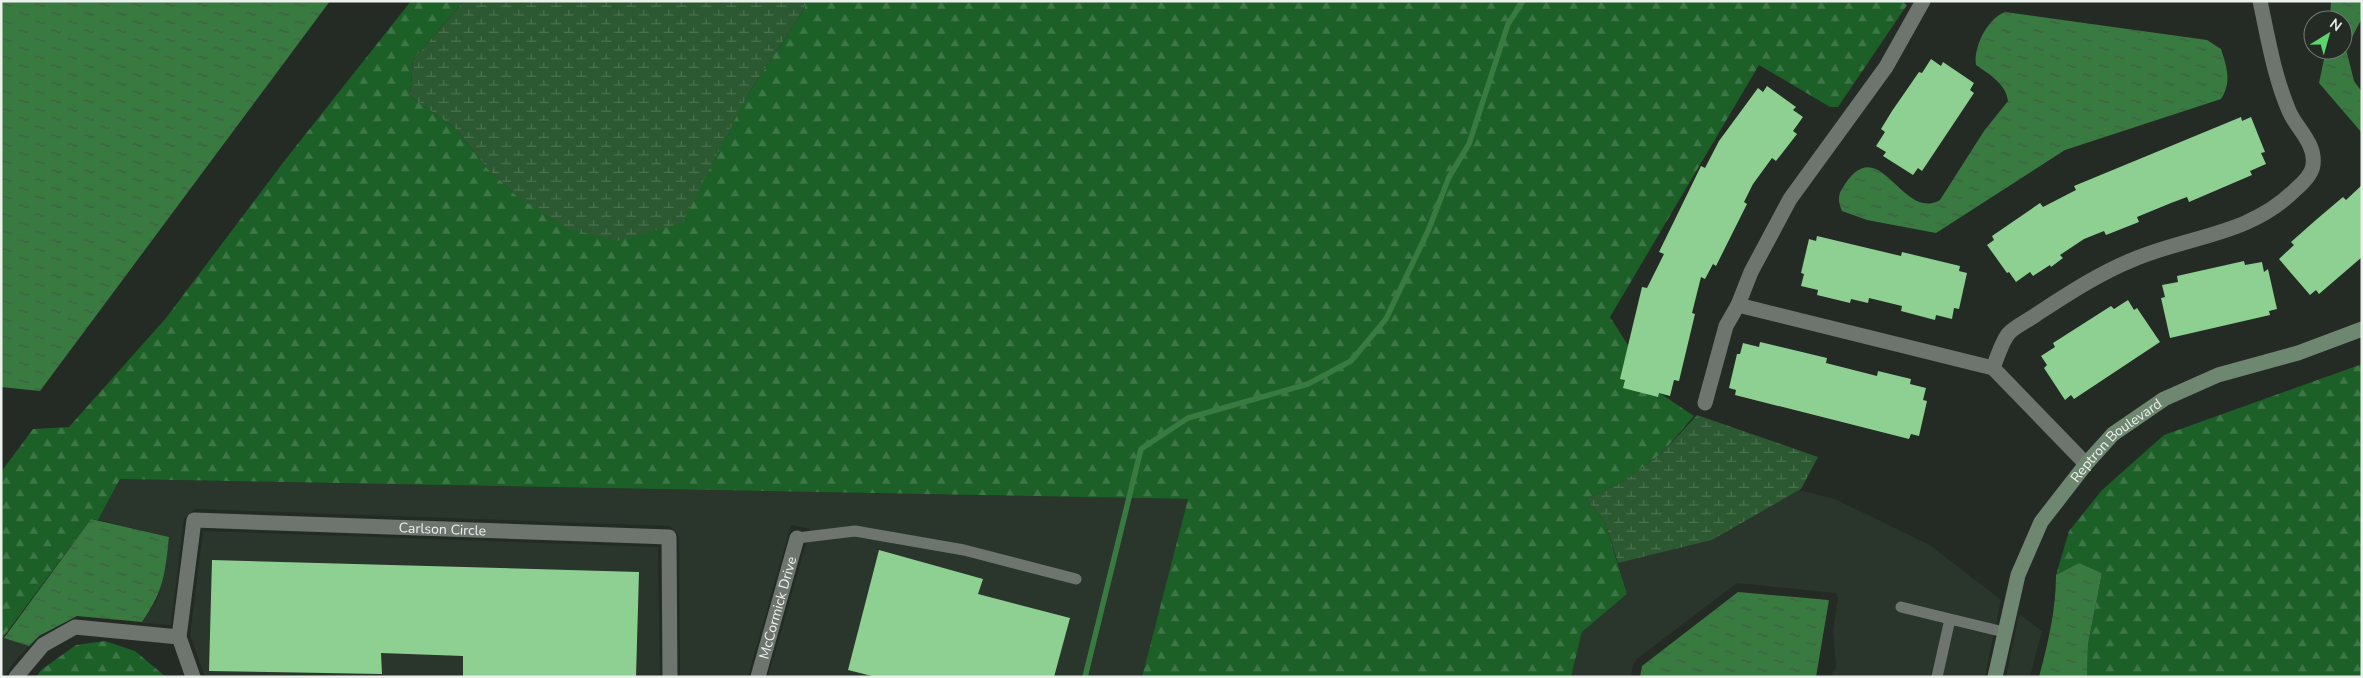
<svg xmlns="http://www.w3.org/2000/svg" width="2363" height="678" viewBox="0 0 2363 678" font-family="'Nunito Sans',sans-serif">
	<defs>
		<pattern id="forest-firs" width="22" height="20" patternUnits="userSpaceOnUse" patternTransform="scale(1.25)"><rect width="22" height="20" fill="#1c5f27"/><path d="M5 1l3.5 6h-7zM16 11l3.5 6h-7z" fill="#3d7647"/></pattern>
		<pattern id="wetland-marsh" width="20" height="14" patternUnits="userSpaceOnUse" patternTransform="scale(1.25)"><rect width="20" height="14" fill="#2c5931"/><path d="M1 5h8M5 5V1M11 12h8M15 12V8" fill="none" stroke="#4b714f"/></pattern>
		<pattern id="water-ripples" width="26" height="14" patternUnits="userSpaceOnUse" patternTransform="scale(1.25)"><rect width="26" height="14" fill="#397a41"/><path d="M2 4q2-2 4 0t4 0M15 11q2-2 4 0t4 0" fill="none" stroke="#415e44"/></pattern>
	</defs>
	<rect width="100%" height="100%" fill="#242a24"/>
	<path fill="#2a352b" d="M120 479 1189 499 1142 677H768L810 529 791 525 748 677H680L679 536 670 526 195 509 184 519 171 625 142 623 157 600 165 573 169 537 98 520Z
		M1799 490 1835 499 1930 545 2001 600 1985 677H1830L1836 667 1833 631 1838 598 1835 593 1737 583 1637 659 1633 665 1631 677H1571L1582 632 1627 594 1618 563 1712 540Z
		M203 531 658 547 660 677H205L190 635Z
		M2019 614 2042 631 2030 677H2006Z
		M7 634 5 638 29 646 14 662 4 677H1V640Z"/>
	<path fill="url(#forest-firs)" d="M411 1H464L413 60 410 96 455 128 488 169 518 197 748 94 805 8 803 1H1902L1907 5 1838 107H1830L1759 65 1610 317 1658 392 1694 416 1662 453 1624 481 1586 499 1605 522 1627 594 1582 632 1571 677H1142L1188 499 120 479 98 520 91 519 1 640V472L33 429 69 427 166 318 285 160Z
		M2362 364V677H2087L2088 644 2102 573 2079 563 2056 575 2069 531 2102 490 2164 435Z
		M105 641 135 651 166 677H36L41 670 76 645Z"/>
	<path fill="url(#wetland-marsh)" d="M464 1H803L805 8 748 94 682 223 617 241 569 229 518 197 488 169 455 128 410 96 413 60Z
		M1697 415 1818 457 1801 489 1712 540 1618 563 1605 522 1586 499 1624 481 1662 453Z"/>
	<path fill="url(#water-ripples)" d="M1 1H330L40 391 1 387Z
		M2331 1H2362V18L2346 49 2354 81 2362 92V133L2319 83 2326 50H2343V20H2330Z
		M2005 12 2207 40 2221 49C2227 68 2232 81 2221 99L2065 150 1936 233 1867 220 1842 211C1839 204 1837 196 1842 189 1879 126 1901 223 1940 200L1984 131 2008 101C2006 84 1990 75 1976 65 1973 47 1988 18 2005 12Z
		M91 519 169 537C165 575 164 590 142 622L77 616 39 636 29 646 4 638Z
		M2079 563 2102 573 2088 644 2087 677H2039C2048 643 2056 610 2056 575Z
		M1738 592 1829 600 1816 677H1640L1642 666Z"/>
	<g fill="none" stroke-linecap="round" stroke-linejoin="round">
		<path stroke="#397a41" stroke-width="5.5" d="M1085 677 1141 449 1188 418 1308 384 1351 361 1386 319 1428 231 1449 177 1469 144 1508 24 1523 1"/>
	</g>
	<path fill="#8dd092" d="M1931 59 1941 66 1943 62 1974 83 1970 90 1974 93 1922 171 1918 168 1913 175 1883 156 1886 152 1876 146 1885 132 1881 129 1892 111 1919 72 1922 73Z
		M1767 86 1796 107 1793 110 1803 117 1793 131 1797 134 1776 161 1772 158 1753 184 1744 202 1747 204 1716 266 1713 264 1705 279 1701 277 1692 313 1695 314 1679 381 1674 380 1670 396 1659 393 1658 397 1623 388 1625 380 1620 379 1642 287 1647 288 1664 254 1659 252 1701 166 1705 168 1719 141 1758 88 1763 92Z
		M2241 117 2242 121 2251 117 2265 152 2261 153 2266 164 2250 171 2252 175 2189 202 2187 197 2171 203 2137 217 2139 222 2106 235 2104 231 2084 239 2060 255 2063 258 2051 267 2050 265 2033 276 2030 272 2016 282 2009 272 2007 273 1987 245 1994 240 1992 236 2040 203 2043 207 2076 190 2074 186Z
		M2362 185V257L2319 294 2316 290 2310 295 2279 259 2294 245 2291 242 2317 219 2343 197 2346 200Z
		M1817 236 1901 256 1902 252 1960 266 1959 271 1967 273 1959 309 1954 308 1952 319 1936 315 1935 320 1901 311 1902 306 1869 298 1868 303 1851 299 1850 303 1817 295 1818 290 1801 286 1804 274 1801 273 1809 239 1816 241Z
		M2244 261 2245 265 2262 262 2264 272 2268 269 2277 309 2269 311 2270 315 2170 338 2161 298 2165 297 2162 285 2178 282 2177 276Z
		M2128 300 2134 310 2137 308 2160 342 2074 399 2071 395 2065 400 2044 368 2047 365 2041 356 2055 347 2053 343 2064 336 2111 306 2114 309Z
		M1760 342 1827 358 1826 363 1877 376 1878 371 1911 379 1910 384 1926 388 1923 400 1927 401 1919 436 1911 434 1909 439 1735 395 1736 390 1729 388 1737 354H1740L1743 343 1759 347Z
		M879 550 983 579 978 594 1070 618 1054 677H876L848 670Z
		M212 560 639 572 636 677H463V656L381 653 382 674 209 671Z"/>
	<g fill="none" stroke-linecap="round" stroke-linejoin="round">
		<path stroke="#6d756e" stroke-width="11" d="M797 538 855 531 964 550 1076 579
			M1901 607 1950 619
			M1937 677 1950 619 2004 632"/>
		<g stroke="#6d756e" stroke-width="15">
			<path d="M1738 305 1993 368"/>
			<path d="M1705 403 1726 326 1738 305 1751 272 1790 199 1886 67 1923 1"/>
			<path d="M2086 464 1993 368C1997 358 2002 341 2009 333 2016 326 2029 320 2037 314 2068 294 2098 274 2132 260 2190 235 2249 236 2296 189 2303 183 2312 174 2313 165 2316 143 2296 128 2289 111 2274 76 2268 38 2260 1"/>
			<path d="M16 677 43 645 75 627 179 637"/>
			<path id="s1" d="M193 677 179 637 194 520 669 537 670 677"/>
			<path id="s2" d="M758 677 797 538"/>
		</g>
		<path stroke="#6e8770" stroke-width="15" id="s3" d="M1995 677 2018 575 2041 522 2086 464 2113 434 2164 399 2218 375 2298 353 2362 329"/>
	</g>
	<g text-anchor="middle" dominant-baseline="central" stroke-width="5" stroke-linejoin="round" paint-order="stroke">
		<g font-size="14" fill="#edf1ed" stroke="#242a24">
			<text stroke="none"><textPath href="#s3" startOffset="274">Reptron Boulevard</textPath></text>
			<text stroke="none"><textPath href="#s1" startOffset="409">Carlson Circle</textPath></text>
			<text stroke="none"><textPath href="#s2" startOffset="72">McCormick Drive</textPath></text>
		</g>
	</g>
	<rect width="2363" height="678" fill="none" stroke="#edf1ed" stroke-width="5"/>
	<g transform="translate(2328 35) rotate(37)"><circle r="24" fill="#242a24" stroke="#747a74"/>
	<path d="M0-4L9 19L0 12L-9 19Z" fill="#5dd56d"/>
	<text y="-8" font-size="14" font-weight="bold" text-anchor="middle" fill="#edf1ed">N</text>
	</g>
</svg>
